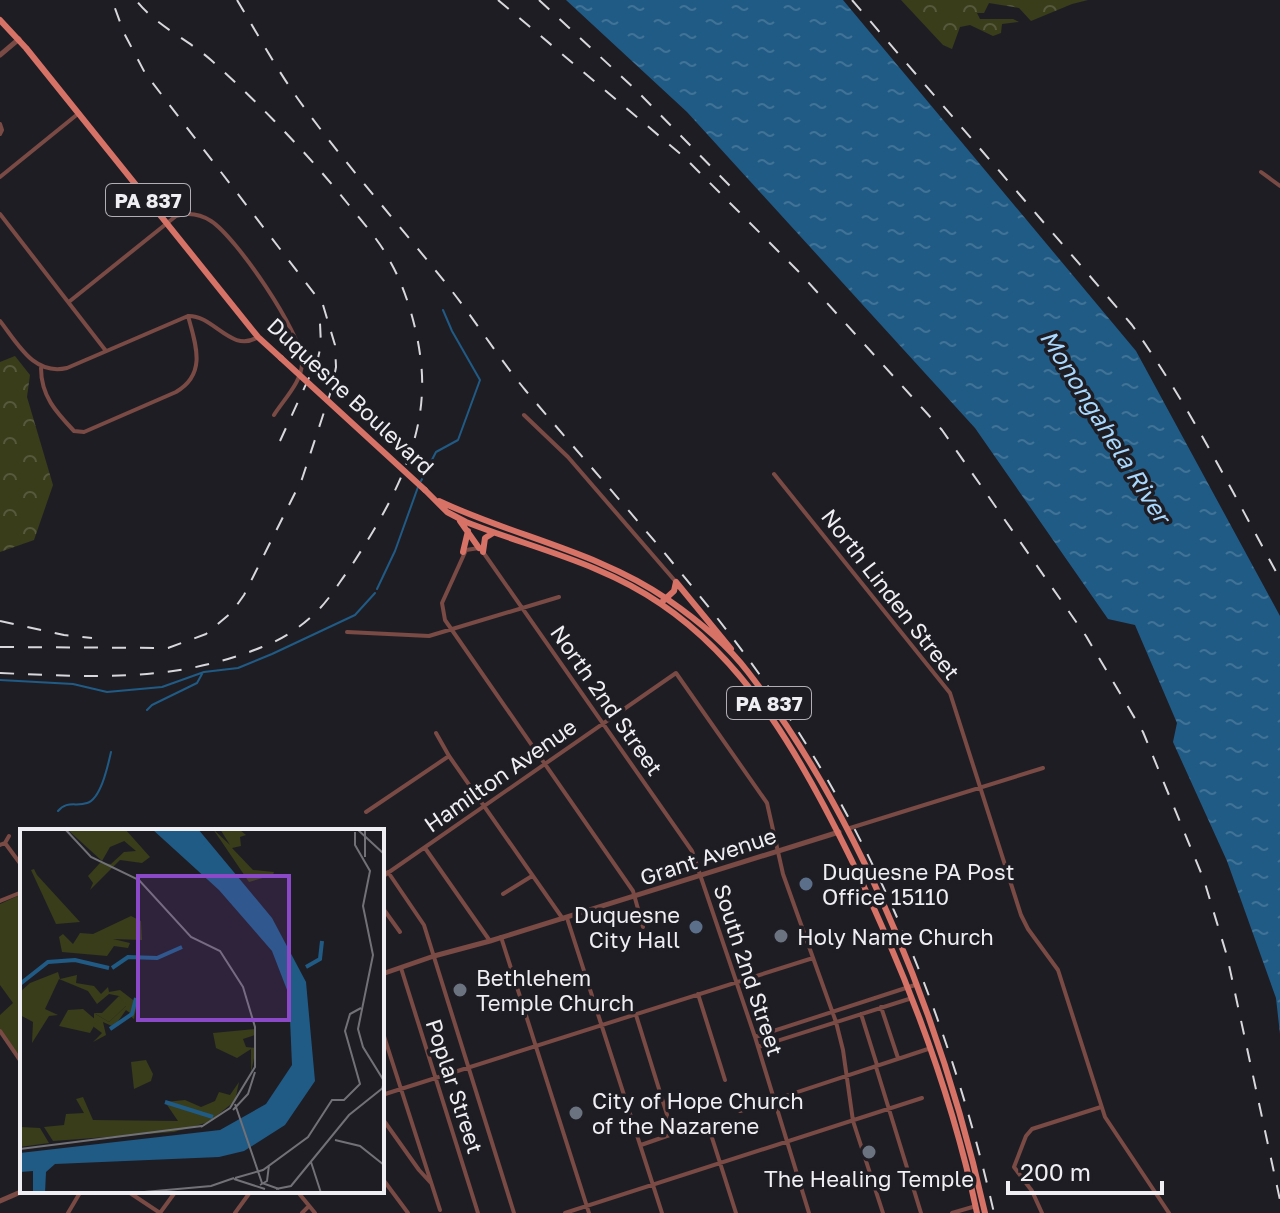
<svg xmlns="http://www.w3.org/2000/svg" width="1280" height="1213" viewBox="0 0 1280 1213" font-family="'Golos Text',sans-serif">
	<defs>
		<pattern id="forest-crowns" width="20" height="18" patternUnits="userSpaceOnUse" patternTransform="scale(2)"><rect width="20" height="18" fill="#393d1a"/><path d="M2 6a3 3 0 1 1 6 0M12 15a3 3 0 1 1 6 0" fill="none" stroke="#56593c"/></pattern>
		<pattern id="water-ripples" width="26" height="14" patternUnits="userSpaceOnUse" patternTransform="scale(2)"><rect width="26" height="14" fill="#205b85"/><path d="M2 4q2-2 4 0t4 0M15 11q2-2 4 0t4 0" fill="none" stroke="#417397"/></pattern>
	</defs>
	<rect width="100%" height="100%" fill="#1f1d24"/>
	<path fill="url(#forest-crowns)" d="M901 0H1088L1072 4 1031 21 1019 8 989 3 984 13H977L980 19H1013L1019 22 1002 24 1001 33 993 36 970 25 960 27 952 49 943 45Z
		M15 356 30 375 27 397 53 485 34 540 0 552V362Z"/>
	<path fill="#393d1a" d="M560 729 568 740 544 756 537 745Z
		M22 894V1059L0 1030V1015L13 1003 0 985V904Z"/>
	<path fill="url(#water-ripples)" d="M566 0H843L1136 351 1280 616V1034L1276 998 1227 861 1173 742 1177 723 1135 625 1108 619 975 428 687 112Z"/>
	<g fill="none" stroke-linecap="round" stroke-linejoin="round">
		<path stroke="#205b85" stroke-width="2" d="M421 481 436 452 458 440 480 380 452 331 443 310
			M377 589 395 551 418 487
			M0 680 73 684 107 692 162 687 204 672 238 668 272 654 355 615 375 593
			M147 710 152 705 197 683 202 674
			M58 811C67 800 76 807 87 803 101 799 108 765 111 752"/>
		<path stroke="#7a4a44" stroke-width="4" d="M0 124 2 130 0 134
			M1261 172 1280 186
			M0 177 79 113
			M0 214 106 351
			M70 301 176 216C189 212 200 214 211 221 236 237 301 332 302 361 303 381 284 399 274 415
			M0 321C18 344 34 376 67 368L188 316C214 315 231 354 258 337
			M41 368C41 396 56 412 74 431L84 432 176 392C207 374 196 345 188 316
			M524 415 568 457 676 582
			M774 474 950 693 1021 915 1028 929 1058 970 1105 1117 1169 1213
			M347 632 429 636 559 597
			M436 733 449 756 563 919
			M366 812 449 756
			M847 829 1043 768
			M5 843 22 866
			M0 845 5 843 9 836
			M425 848 490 941
			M388 872 424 925 514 1213
			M382 877 676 673 767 803 783 874 836 1022 843 1050 853 1121 883 1213
			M503 894 532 876
			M0 901 22 892
			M382 907 400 932
			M567 918 662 1213
			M643 927 633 891 445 620 442 603 466 550 479 548 483 552 692 851 755 1037 809 1213
			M501 937 589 1213
			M401 968 478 1213
			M698 994 725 1080
			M881 1007 898 1058
			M861 1014 877 1065
			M636 1015 673 1134
			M382 1030 440 1210
			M0 1031 22 1063
			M755 1037 915 985
			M758 1047 912 998
			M876 1067 921 1213
			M382 1095 813 958
			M740 1111 931 1048
			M382 1118 419 1170 431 1183
			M641 1145 707 1122 736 1213
			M382 1178 408 1213
			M127 1191 160 1213
			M297 1191 315 1213
			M68 1213 81 1191
			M160 1213 176 1191
			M235 1213 251 1191
			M302 1213 309 1206
			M565 1213 922 1098
			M952 1213 976 1206
			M1042 1213 1032 1191 1014 1167 1026 1136 1032 1129 1101 1107"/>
		<path stroke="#7a4a44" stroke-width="5" d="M0 55 19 39
			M382 974 434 956 490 941 839 832
			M0 1201 23 1191"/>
		<path stroke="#d77267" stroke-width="6" d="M0 20 26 48 258 337 281 358
			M425 490 447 512 466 522C532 548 602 563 661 604 750 664 805 765 851 859 906 973 951 1089 977 1213
			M439 501C513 536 599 552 667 599 696 619 726 643 748 672 864 822 944 1029 985 1213
			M460 521 479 548
			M463 552 468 531
			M483 552 485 538 493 533
			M676 582 731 649
			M663 601 674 591 676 582"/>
		<path stroke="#d8d7dc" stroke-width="2" stroke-dasharray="14 14" stroke-linecap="butt" d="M237 0C257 33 276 68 298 99 345 164 398 223 448 286 475 320 498 357 526 391 617 499 717 606 794 725 889 872 955 1042 994 1213
			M498 0 683 156 799 272 942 430 1086 636 1143 732 1204 880 1227 956 1280 1200
			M539 0 635 89 730 186
			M852 0 1132 325C1189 405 1233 493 1280 579
			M280 441 318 358 321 345 320 323
			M0 621 64 635 92 638
			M0 647 168 648 206 634 232 612 244 595 302 479 332 388 336 367 335 345 323 305 145 73 124 33 112 0
			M0 673C92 677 174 683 262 647 281 640 298 629 313 615 328 602 338 584 350 568 384 516 420 455 422 391 424 352 410 297 391 263 380 241 363 223 348 204 307 153 260 104 211 60 186 38 156 26 136 0"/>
		<path stroke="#d77267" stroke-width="6" d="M281 358 425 490"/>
	</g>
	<g fill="#5c6f8a" stroke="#1f1d24" stroke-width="3">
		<circle cx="806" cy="884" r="8"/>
		<circle cx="696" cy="927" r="8"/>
	</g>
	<g fill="#6b7280" stroke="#1f1d24" stroke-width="3">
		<circle cx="781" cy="936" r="8"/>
		<circle cx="460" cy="990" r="8"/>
		<circle cx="576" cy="1113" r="8"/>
		<circle cx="869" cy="1152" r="8"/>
	</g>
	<g text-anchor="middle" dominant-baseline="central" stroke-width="7" stroke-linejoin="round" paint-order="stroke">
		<g fill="#1f1d24" stroke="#b1afb5" stroke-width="2">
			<rect x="106" y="184" width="84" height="32" rx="6"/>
			<rect x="727" y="687" width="84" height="32" rx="6"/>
		</g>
		<g font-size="20" font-weight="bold" fill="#efeef3">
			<text x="148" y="200">PA 837</text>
			<text x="769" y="703">PA 837</text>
		</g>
		<g font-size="22" fill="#efeef3" stroke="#1f1d24">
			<text transform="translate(351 396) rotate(43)">Duquesne Boulevard</text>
			<text transform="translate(891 594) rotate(52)">North Linden Street</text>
			<text transform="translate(607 700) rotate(55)">North 2nd Street</text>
			<text transform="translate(500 775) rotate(-35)">Hamilton Avenue</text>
			<text transform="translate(708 856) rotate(-18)">Grant Avenue</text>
			<text transform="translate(749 970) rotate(72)">South 2nd Street</text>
			<text transform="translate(455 1086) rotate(72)">Poplar Street</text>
		</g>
		<g font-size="22" fill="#efeef3" stroke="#1f1d24" text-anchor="start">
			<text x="822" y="871">Duquesne PA Post<tspan x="822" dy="25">Office 15110</tspan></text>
			<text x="680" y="914" text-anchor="end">Duquesne<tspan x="680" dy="25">City Hall</tspan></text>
			<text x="797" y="936">Holy Name Church</text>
			<text x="476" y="977">Bethlehem<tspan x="476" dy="25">Temple Church</tspan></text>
			<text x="592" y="1100">City of Hope Church<tspan x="592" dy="25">of the Nazarene</tspan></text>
			<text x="869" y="1178" text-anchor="middle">The Healing Temple</text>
		</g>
		<g font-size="24" font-style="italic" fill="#a9d8fe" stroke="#1f1d24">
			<text transform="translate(1106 426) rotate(58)">Monongahela River</text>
		</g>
	</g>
	<g transform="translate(20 829)">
		<rect width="364" height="364" fill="#1f1d24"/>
		<path d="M90 0H105L130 28 122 34 100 31 70 61 73 54 68 47 80 34 91 35 104 23 116 22ZM193 0 210 16 200 0H225L220 1 226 6 220 8 221 17 212 19 233 41 254 43 253 46 229 53ZM14 40 17 46 60 93 36 95 11 41ZM111 87 121 92 122 111 93 110 110 114 108 119 94 117 87 127 42 123 39 108 43 105 53 115 60 104 73 105ZM38 143 40 150 57 146 56 154 74 157 81 165 88 158 89 163 100 161 117 174 114 190 110 187 101 194 110 184 106 181 94 198 83 193 86 206 73 213 82 204 74 198V184L89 193 106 177 99 167 89 165 77 175 68 162 39 150 25 180 38 186 29 187 12 214 13 193 0 186V163L10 154ZM235 200V206L223 210 226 218 236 219 231 244V220L217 229 196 219 193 204ZM219 253 215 272 189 293 154 303 33 312 24 298 44 296 46 285 64 284 56 270 63 268 73 291 158 292 145 273 165 271 181 278 195 272 199 263 210 266ZM1 298 20 299 29 314 0 318Z" fill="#393d1a"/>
		<path d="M99 167 107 176 89 193 74 184H82ZM63 180 77 192 70 204 39 197 48 181ZM126 231 133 245 131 252 114 260 111 233Z" fill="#393d1a"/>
		<path d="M47 0H98L109 10 90 18 82 32Z" fill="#393d1a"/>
		<path d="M132 0H178L252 89 286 153 295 252 265 296 224 322 199 328 35 335 26 343 25 364H13V342L0 343V324L200 301 246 275 272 236 269 166 252 122 199 61Z" fill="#205b85"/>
		<path fill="none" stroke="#205b85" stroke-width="4" d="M286 138 300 130 302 112M92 139 108 128 137 129 162 118M0 155 28 133 55 131 89 139M90 200 112 185 116 169M145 273 193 288"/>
		<path fill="none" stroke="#727177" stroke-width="2" d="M45 0 71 28 119 51 171 108 200 122 223 158 235 198V238L210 279 181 298M337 0 364 25M345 0V28M335 3V16L350 42 343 77 353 126 338 200 343 218 364 252 362 261M215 275 242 354 259 360M213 281 228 265 235 243M315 311 340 317 364 336M0 320 182 297M291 333 301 364M215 349 243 341 288 308 312 271H324L340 255 325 202 330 185 341 179M214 350 245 360M240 356 247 352 249 336M256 360 271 357 329 286 364 258M113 364 191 357 214 349"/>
		<path fill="#8c49c7" fill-opacity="0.15" stroke="#8c49c7" stroke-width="4" d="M118 47H269V191H118Z"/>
		<rect width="364" height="364" fill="none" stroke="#efeef3" stroke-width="4"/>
	</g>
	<path d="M1008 1181v12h154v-12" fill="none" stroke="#efeef3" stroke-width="4"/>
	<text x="1020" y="1181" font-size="24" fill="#efeef3" stroke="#1f1d24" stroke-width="6" paint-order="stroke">200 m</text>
</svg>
